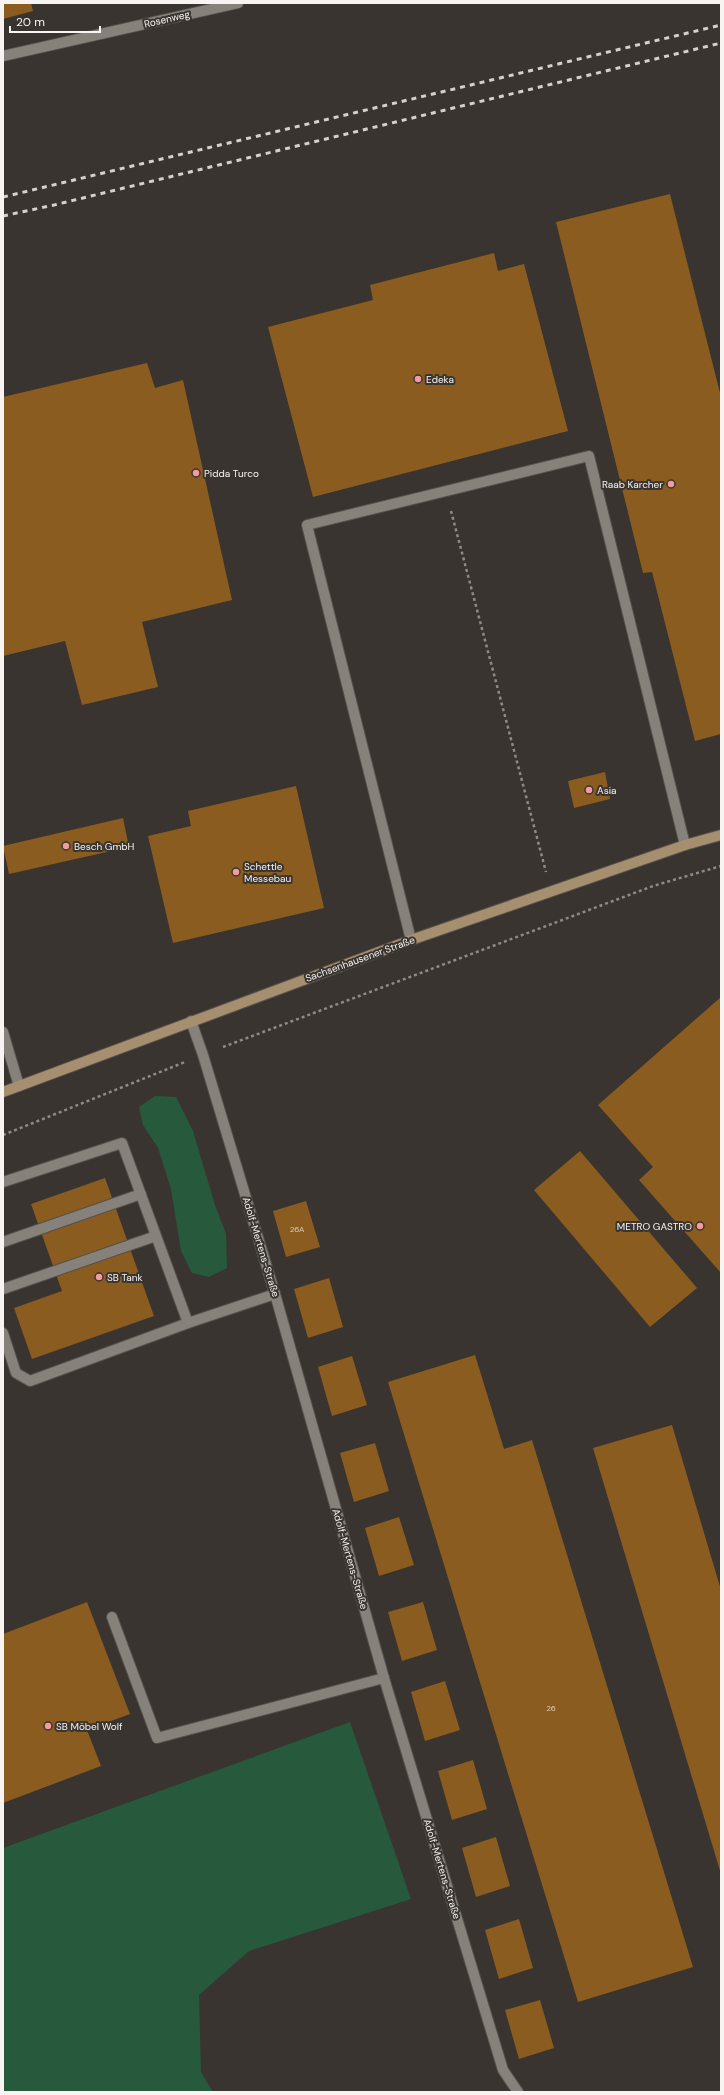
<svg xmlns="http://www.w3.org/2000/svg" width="724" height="2095" viewBox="0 0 724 2095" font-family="'DM Sans',sans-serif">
	<rect width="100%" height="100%" fill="#393430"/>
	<path fill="#27593c" d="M155 1096 176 1097 193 1131 215 1205 226 1234 227 1268 209 1277 192 1273 181 1251 171 1189 158 1148 143 1125 139 1107Z
		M350 1722 411 1899 249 1951 199 1995 201 2072 213 2092H3V1848Z"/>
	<path fill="#8a5c1f" d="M3 3H31L33 11 3 19Z
		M670 194 721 397V734L695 741 652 572 643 573 556 222Z
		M494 253 498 271 524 264 568 431 313 497 268 327 373 300 370 285Z
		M147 363 155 388 183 380 232 600 142 622 158 687 82 705 65 641 3 656V397Z
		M605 772 610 799 574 808 568 781Z
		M296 786 324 908 173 943 148 836 191 826 188 811Z
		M123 818 129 847 9 874 3 846Z
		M721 997V1273L639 1180 653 1167 598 1105Z
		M580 1151 697 1288 650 1327 534 1190Z
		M105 1178 154 1316 32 1359 14 1308 62 1291 31 1204Z
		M306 1201 320 1247 286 1257 273 1211Z
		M329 1278 343 1327 308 1338 294 1289Z
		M475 1355 504 1449 532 1440 693 1967 578 2002 388 1382Z
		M352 1356 367 1405 332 1416 318 1367Z
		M672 1425 721 1590V1874L593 1448Z
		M375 1443 389 1491 354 1502 340 1453Z
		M399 1517 414 1565 379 1576 365 1528Z
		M87 1602 130 1714 87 1730 101 1766 3 1803V1634Z
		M423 1602 437 1650 402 1661 388 1612Z
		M445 1681 460 1730 425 1741 411 1692Z
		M473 1760 487 1809 452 1820 438 1771Z
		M496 1837 510 1886 476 1897 462 1848Z
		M519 1919 533 1968 499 1979 485 1930Z
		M540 2000 554 2048 519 2059 505 2010Z"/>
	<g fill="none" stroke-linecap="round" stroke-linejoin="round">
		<defs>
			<path id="service" d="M411 940 307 525 589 456 685 845
				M3 1032 19 1086
				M3 1182 122 1143 188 1323 275 1294
				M3 1242 141 1194
				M3 1289 156 1236
				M3 1333 16 1373 30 1381 188 1323
				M112 1617 157 1738 384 1678"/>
			<path id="minor" d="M3 56 238 3
				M191 1021 203 1055 275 1294 384 1678 503 2070 518 2092"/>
			<path id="secondary" d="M3 1092 411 940 685 845 721 835"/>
		</defs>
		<use href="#service" stroke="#54504c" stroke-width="12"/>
		<use href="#minor" stroke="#54504c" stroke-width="12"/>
		<use href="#secondary" stroke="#54504c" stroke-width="12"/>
		<path stroke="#8f8a87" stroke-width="2.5" stroke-dasharray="3 3" stroke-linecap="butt" d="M451 511 546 872
			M223 1047 653 886 721 866
			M3 1135 185 1062"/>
		<use href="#service" stroke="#86817b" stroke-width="10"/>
		<use href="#minor" stroke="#86817b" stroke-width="10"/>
		<use href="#secondary" stroke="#a68f6f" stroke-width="10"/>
		<path stroke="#d4d1ce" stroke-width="3" stroke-dasharray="5 5" stroke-linecap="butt" d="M3 197 721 25
			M3 216 54 205 721 43"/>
	</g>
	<g fill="#f49b9f" stroke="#393430" stroke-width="1.5">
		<circle cx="418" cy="379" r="4"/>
		<circle cx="196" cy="473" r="4"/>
		<circle cx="671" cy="484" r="4"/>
		<circle cx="589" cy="790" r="4"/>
		<circle cx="66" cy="846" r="4"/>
		<circle cx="236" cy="872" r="4"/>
		<circle cx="700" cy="1226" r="4"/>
		<circle cx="99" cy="1277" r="4"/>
		<circle cx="48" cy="1726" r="4"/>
	</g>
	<g text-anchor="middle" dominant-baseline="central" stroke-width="4" stroke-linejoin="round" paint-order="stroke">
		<g font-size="8" fill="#dccebc">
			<text x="297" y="1229">26A</text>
			<text x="551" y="1708">26</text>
		</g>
		<g font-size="10" fill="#f7f4f1" stroke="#393430">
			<text transform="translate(167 19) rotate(-13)">Rosenweg</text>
			<text transform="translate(360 959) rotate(-20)">Sachsenhausener Straße</text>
			<text transform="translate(261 1247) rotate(73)">Adolf-Mertens-Straße</text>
			<text transform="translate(350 1559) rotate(74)">Adolf-Mertens-Straße</text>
			<text transform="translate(442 1869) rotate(73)">Adolf-Mertens-Straße</text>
		</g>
		<g font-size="10" fill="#f7f4f1" stroke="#393430" text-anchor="start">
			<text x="426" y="379">Edeka</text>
			<text x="204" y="473">Pidda Turco</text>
			<text x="663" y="484" text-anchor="end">Raab Karcher</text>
			<text x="597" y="790">Asia</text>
			<text x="74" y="846">Besch GmbH</text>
			<text x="244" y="866">Schettle<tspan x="244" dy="12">Messebau</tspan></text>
			<text x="692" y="1226" text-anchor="end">METRO GASTRO</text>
			<text x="107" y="1277">SB Tank</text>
			<text x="56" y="1726">SB Möbel Wolf</text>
		</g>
	</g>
	<rect width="724" height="2095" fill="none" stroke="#f7f4f1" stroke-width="8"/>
	<path d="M10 26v6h90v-6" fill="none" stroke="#f7f4f1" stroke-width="2"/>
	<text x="16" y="26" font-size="12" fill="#f7f4f1" stroke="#393430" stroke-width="3" paint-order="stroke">20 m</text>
</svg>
